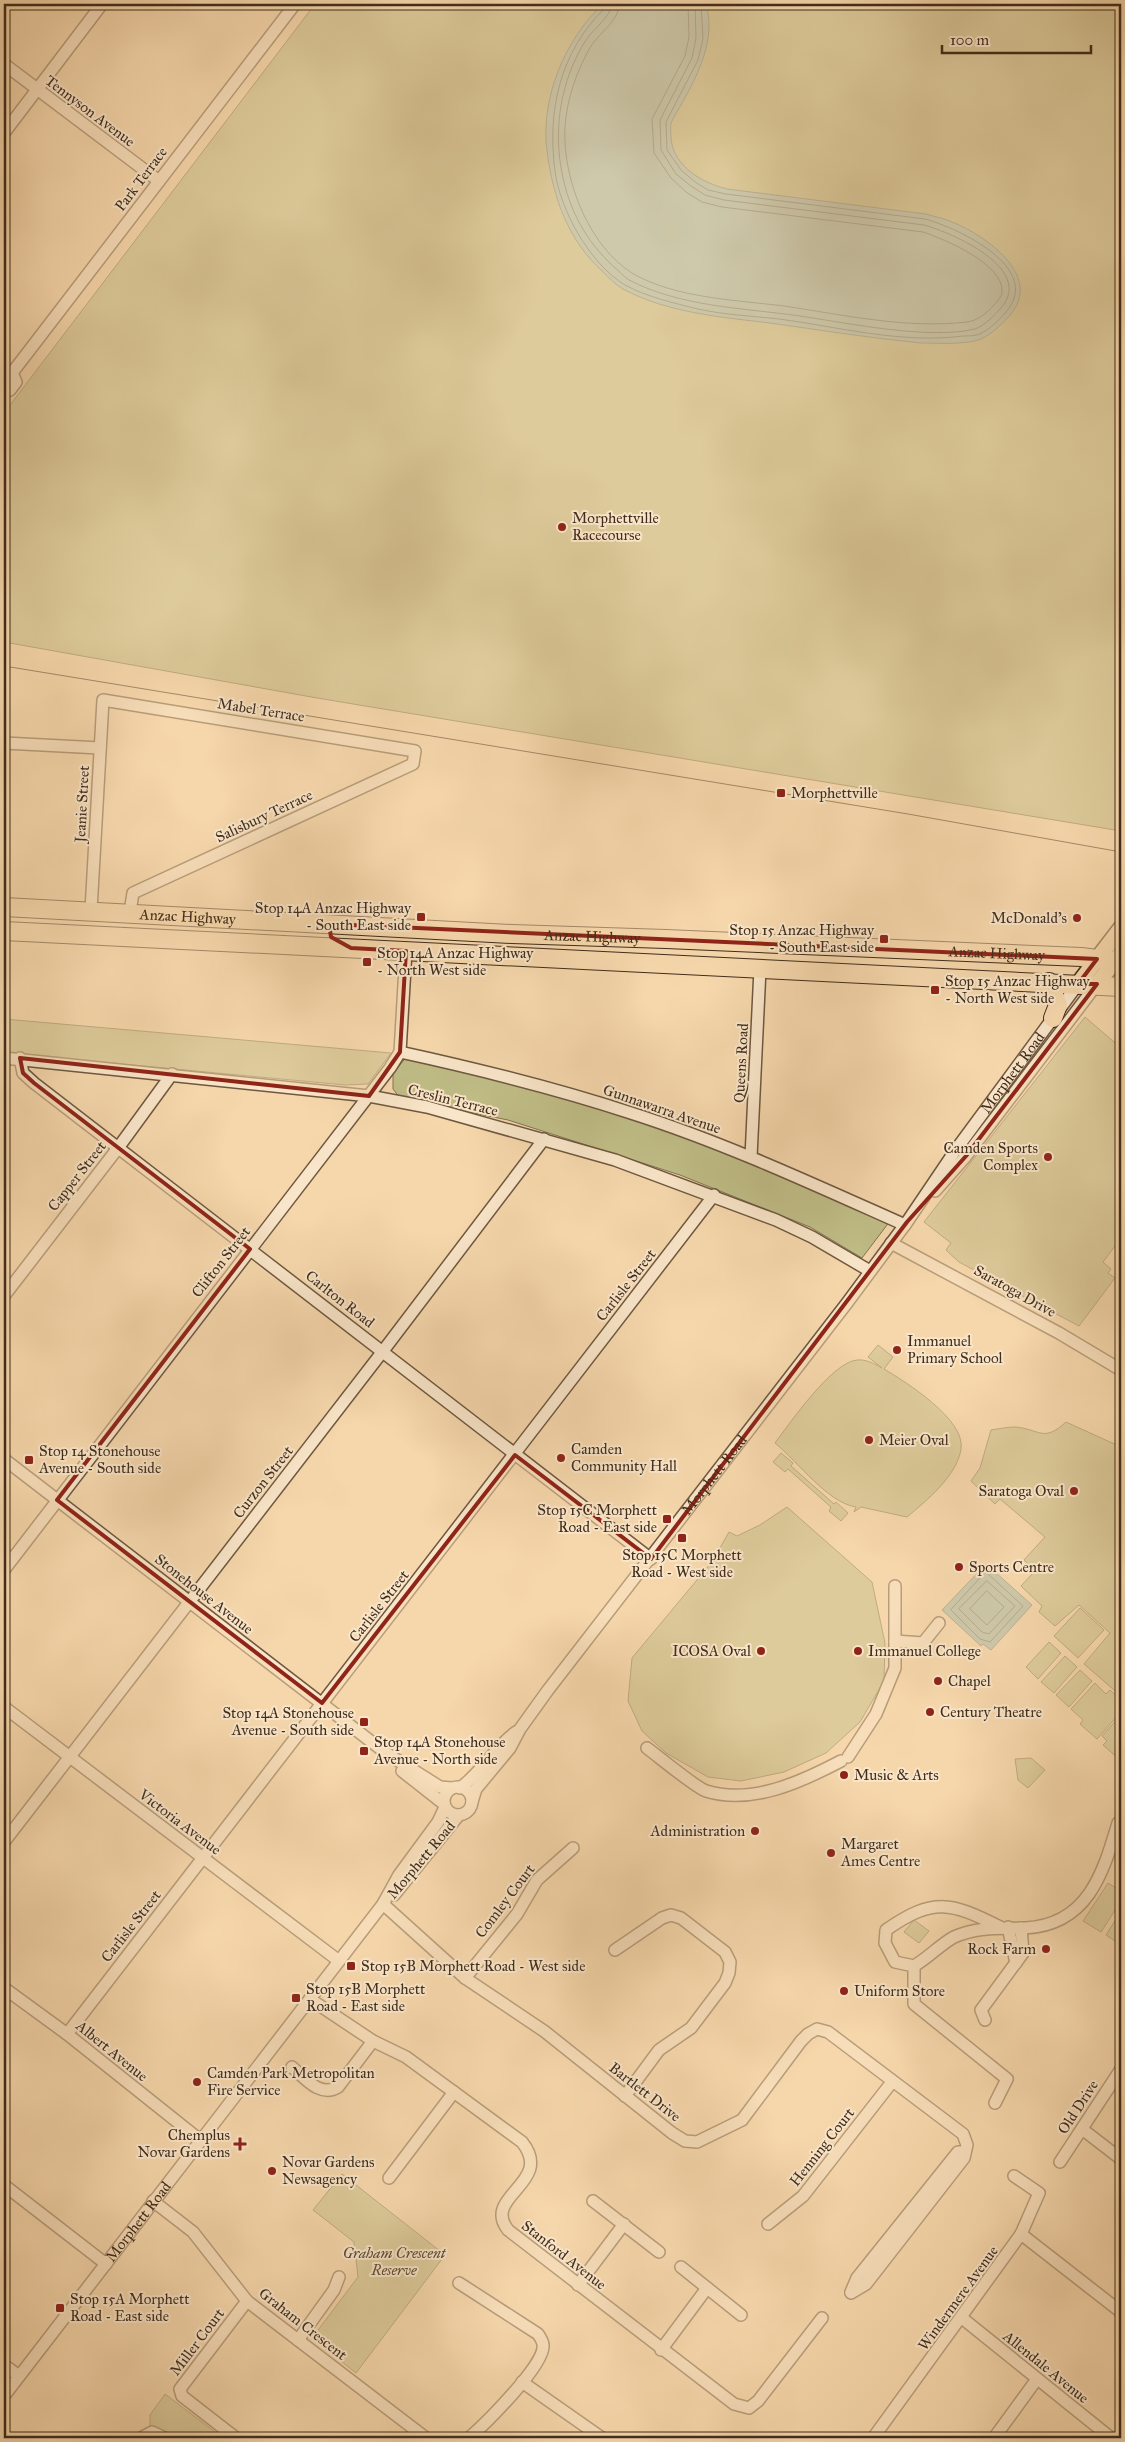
<svg xmlns="http://www.w3.org/2000/svg" width="1125" height="2442" viewBox="0 0 1125 2442" font-family="'IM FELL Great Primer',serif">
	<rect width="100%" height="100%" fill="#f6d7ac"/>
	<filter id="stains"><feTurbulence type="fractalNoise" baseFrequency=".004" numOctaves="4"/><feColorMatrix values="0 0 0 0 .2 0 0 0 0 .09 0 0 0 0 .02 0 0 0 .5 -.17"/></filter>
	<radialGradient id="worn" r=".72"><stop offset=".6" stop-color="#630" stop-opacity="0"/><stop offset="1" stop-color="#630" stop-opacity=".3"/></radialGradient>
	<path fill="#c0bd87" stroke="#807551" d="M315 4H1121V831L317 698 4 642V413Z
		M1085 1017 1121 1048V1238L1103 1262 1111 1269 1108 1273 1115 1278 1079 1326 959 1262 946 1250 951 1243 924 1222Z
		M4 1019 391 1053 368 1084 345 1085 4 1053Z
		M407 1056 608 1108 751 1161 890 1221 862 1258 810 1227 680 1175 508 1120 400 1098 393 1089V1074Z
		M878 1345 893 1357 884 1369C906 1382 966 1420 961 1449 957 1476 926 1501 907 1517L861 1507 854 1512 856 1507C828 1503 798 1462 775 1443 790 1423 832 1362 857 1360 866 1359 875 1364 882 1368L868 1357Z
		M1066 1422 1121 1447V1696L1084 1664 1110 1633 1079 1605 1055 1626 1039 1612 1042 1606 1021 1586 1035 1571 1024 1560 1045 1537 1000 1499 995 1504 971 1481 980 1468 991 1430C998 1429 1007 1427 1015 1427 1040 1429 1043 1443 1066 1422Z
		M781 1453 793 1463 791 1466 834 1504 836 1502 848 1513 841 1521 829 1511 831 1507 788 1469 785 1472 773 1462Z
		M787 1507 872 1582 885 1643 884 1681 860 1722 826 1753 784 1772 741 1781 708 1777 666 1753 642 1731 628 1701 632 1658 712 1562 729 1532 737 1536 760 1525Z
		M1080 1608 1104 1630 1078 1658 1054 1636Z
		M1049 1642 1061 1653 1038 1679 1026 1667Z
		M1065 1656 1077 1667 1054 1693 1041 1682Z
		M1080 1670 1092 1681 1069 1707 1056 1695Z
		M1095 1683 1106 1694 1110 1690 1121 1700V1712L1097 1739 1080 1724 1083 1720 1071 1709Z
		M1121 1715V1759L1120 1760 1103 1745 1107 1741 1102 1736Z
		M1031 1758 1045 1770 1028 1788 1018 1780 1015 1759Z
		M1108 1883 1121 1891V1901L1101 1932 1083 1921Z
		M1121 1911V1945L1106 1935Z
		M914 1920 929 1931 919 1943 904 1932Z
		M342 2174 445 2255 356 2373 312 2338 358 2277 354 2242 313 2210Z
		M165 2394 223 2438H170L150 2429V2415Z"/>
	<path fill="#9db9ac" stroke="#788172" d="M603 4H706C716 38 699 73 682 103 679 109 674 116 671 123 670 127 671 133 671 138 673 166 702 183 727 189L926 214C935 217 944 218 952 222 985 235 1044 276 1010 315 1003 323 992 334 981 339 966 345 937 343 921 343 870 338 820 330 770 323 721 317 668 313 623 289 616 285 609 278 603 272 568 240 553 198 547 151 540 99 565 39 603 4Z
		M986 1564 1032 1605 991 1650 983 1644 981 1646 942 1610Z"/>
	<g fill="none" stroke-linecap="round" stroke-linejoin="round">
		<path stroke="#6f7364" stroke-width="1" d="M606 4 604 9C560 52 547 111 555 171 560 210 590 264 625 285 647 297 674 303 698 309 725 315 753 316 779 319 839 327 902 344 963 336 968 336 975 336 980 334 990 329 999 320 1006 312 1044 268 958 228 925 219L726 194 708 190 695 182 681 170 667 150 666 122 698 60 703 39 701 4
			M612 4C611 17 593 29 586 40 561 79 553 128 562 173 569 210 586 241 613 266 618 270 623 276 629 280 681 307 744 308 800 316 847 323 930 340 975 329 984 326 995 315 1001 308 1035 269 953 233 924 225L724 200 705 195 691 186 676 174 661 150 660 120 692 58 696 38 695 4
			M619 4C619 21 600 32 591 46 575 74 563 109 565 142 567 188 591 247 632 273 674 298 736 300 784 306 844 315 907 329 967 322 977 321 987 313 994 305 997 301 1002 297 1002 292 1004 264 944 239 923 232L722 207 702 202 686 192 671 178 654 153 652 119 685 56 689 37 688 4
			M986 1572 1023 1606 990 1642 980 1639 951 1610Z
			M987 1581 1015 1606 989 1634 982 1632 959 1609Z
			M987 1591 1004 1607 987 1625 970 1609Z"/>
		<defs>
			<g id="minor">
				<path d="M4 64 159 181"/>
				<path d="M4 133 102 4"/>
				<path d="M4 371 12 373 16 382 10 390 4 391"/>
				<path d="M12 373 295 4"/>
				<path d="M4 743 100 748"/>
				<path d="M91 910 103 700 415 751 413 764 133 893 130 912"/>
				<path d="M400 1052C478 1069 555 1088 631 1113 725 1143 815 1185 905 1225"/>
				<path d="M4 1058 369 1096 427 1107 615 1160 776 1220 812 1237 870 1271"/>
				<path d="M20 1058 23 1073 34 1083 651 1559"/>
				<path d="M751 1157 760 969"/>
				<path d="M935 1191 966 1156 1097 984"/>
				<path d="M891 1243 1059 1333 1121 1370"/>
				<path d="M4 1296 118 1148 172 1074"/>
				<path d="M4 1459 386 1753 440 1787 452 1788"/>
				<path d="M4 1570 390 1068 400 1052 406 951"/>
				<path d="M895 1641 923 1643 939 1623"/>
				<path d="M4 1707 339 1961"/>
				<path d="M647 1748C659 1757 695 1787 706 1791 752 1805 801 1782 841 1761"/>
				<path d="M848 1757 876 1714 895 1668V1586"/>
				<path d="M402 1771 444 1804"/>
				<circle cx="458" cy="1801" r="14"/>
				<path d="M460 1788C482 1772 494 1748 516 1732"/>
				<path id="s1" d="M472 1802 476 1789 510 1748 520 1729 548 1690 847 1303 907 1222 955 1151 1078 984"/>
				<path d="M4 1842 383 1351 544 1139"/>
				<path d="M394 1895 458 1816"/>
				<path d="M383 1904 465 1978 544 2031 672 2133 685 2141 697 2142 742 2120 801 2041 808 2034 817 2029 828 2032 963 2134 967 2145 964 2158 866 2284 851 2293"/>
				<path d="M1000 1927C951 1902 933 1897 886 1930L885 1943 895 1962 914 1966C928 1958 941 1944 954 1937 979 1926 1000 1929 1025 1928 1088 1925 1103 1873 1118 1823"/>
				<path d="M1008 1927 1016 1963"/>
				<path d="M615 1950 662 1918 671 1915 681 1918 725 1952 730 1962 729 1973 725 1983 691 2028 659 2050 625 2096"/>
				<path d="M914 1966V2004L1007 2079 995 2103"/>
				<path d="M465 1978 517 1914 537 1880 573 1848"/>
				<path d="M4 1988 67 2034 200 2140"/>
				<path d="M310 1999 373 2041 406 2057 522 2142C555 2183 481 2196 508 2230L734 2404 749 2408 758 2401 822 2318"/>
				<path d="M985 2020 981 2010 1023 1953 1021 1928"/>
				<path d="M67 2034 714 1195"/>
				<path d="M292 2067C305 2078 320 2098 338 2087L373 2041"/>
				<path d="M1082 2129 1121 2159"/>
				<path d="M1060 2162 1121 2069"/>
				<path d="M389 2178 454 2092"/>
				<path d="M4 2185 106 2264"/>
				<path d="M153 2201 193 2232 247 2301 426 2438"/>
				<path d="M593 2201 659 2252"/>
				<path d="M768 2224 803 2196 892 2082"/>
				<path d="M1021 2234 1121 2312"/>
				<path d="M681 2267 741 2315"/>
				<path d="M459 2283 538 2334C540 2337 543 2342 543 2345 546 2364 484 2425 469 2438"/>
				<path d="M578 2285 624 2224"/>
				<path d="M851 2292 857 2278 958 2152H964"/>
				<path d="M962 2318 1111 2438"/>
				<path d="M298 2340 334 2290 339 2277"/>
				<path d="M661 2350 707 2288"/>
				<path d="M4 2365 19 2376"/>
				<path d="M522 2382 602 2438"/>
				<path id="s2" d="M4 2396 383 1904 399 1875 438 1822 445 1807"/>
				<path d="M141 2438 152 2432 165 2438"/>
				<path d="M236 2438 182 2396 180 2389 247 2301"/>
				<path d="M873 2438 1021 2234 1039 2193 1014 2176"/>
				<path d="M994 2438 1037 2379"/>
			</g>
			<path id="major" d="M1078 984 1121 928
				M1097 984 1121 953"/>
			<g id="highway">
				<path id="s3" d="M4 907 512 934 666 939 1081 957 1121 962"/>
				<path d="M4 931 1121 987"/>
				<path d="M1049 982 1058 1005 1053 1018"/>
			</g>
		</defs>
		<use href="#minor" stroke="#6e583f" stroke-width="14"/>
		<use href="#major" stroke="#412d1b" stroke-width="18"/>
		<use href="#highway" stroke="#412d1b" stroke-width="20"/>
		<use href="#minor" stroke="#f9e5c9" stroke-width="11"/>
		<use href="#major" stroke="#f6d7ac" stroke-width="15"/>
		<use href="#highway" stroke="#f6d7ac" stroke-width="18"/>
		<path stroke="#412d1b" stroke-width="1" d="M4 666 908 814 1121 852"/>
	</g>
	<path d="M0 0H1125V2442H0ZM329 924 1097 959 1078 984H1097L966 1156 907 1222 651 1559 515 1455 322 1703 57 1500 250 1249 34 1083 23 1073 20 1058 369 1096 400 1052 406 951 351 948 331 937Z" fill="#f6d7ac" fill-opacity=".55" fill-rule="evenodd"/>
	<path fill="none" stroke="#8f2418" stroke-width="4" stroke-linejoin="round" d="M329 924 1097 959 1078 984H1097L966 1156 907 1222 651 1559 515 1455 322 1703 57 1500 250 1249 34 1083 23 1073 20 1058 369 1096 400 1052 406 951 351 948 331 937Z"/>
	<g fill="#8f2418" stroke="#f9e5c9" stroke-width="2">
		<circle cx="562" cy="527" r="5"/>
		<rect x="776" y="788" width="10" height="10" rx="2.5"/>
		<rect x="416" y="912" width="10" height="10" rx="2.5"/>
		<circle cx="1077" cy="918" r="5"/>
		<rect x="879" y="934" width="10" height="10" rx="2.5"/>
		<rect x="362" y="957" width="10" height="10" rx="2.5"/>
		<rect x="930" y="985" width="10" height="10" rx="2.5"/>
		<circle cx="1048" cy="1157" r="5"/>
		<circle cx="897" cy="1350" r="5"/>
		<circle cx="869" cy="1440" r="5"/>
		<circle cx="561" cy="1458" r="5"/>
		<rect x="24" y="1455" width="10" height="10" rx="2.5"/>
		<circle cx="1074" cy="1491" r="5"/>
		<rect x="662" y="1514" width="10" height="10" rx="2.5"/>
		<rect x="677" y="1533" width="10" height="10" rx="2.5"/>
		<circle cx="959" cy="1567" r="5"/>
		<circle cx="761" cy="1651" r="5"/>
		<circle cx="858" cy="1651" r="5"/>
		<circle cx="938" cy="1681" r="5"/>
		<circle cx="930" cy="1712" r="5"/>
		<rect x="359" y="1717" width="10" height="10" rx="2.5"/>
		<rect x="359" y="1746" width="10" height="10" rx="2.5"/>
		<circle cx="844" cy="1775" r="5"/>
		<circle cx="755" cy="1831" r="5"/>
		<circle cx="831" cy="1853" r="5"/>
		<circle cx="1046" cy="1949" r="5"/>
		<rect x="346" y="1961" width="10" height="10" rx="2.5"/>
		<circle cx="844" cy="1991" r="5"/>
		<rect x="291" y="1993" width="10" height="10" rx="2.5"/>
		<circle cx="197" cy="2082" r="5"/>
		<path d="M237.5 2136.5h5v5h5v5h-5v5h-5v-5h-5v-5h5z"/>
		<circle cx="272" cy="2171" r="5"/>
		<rect x="55" y="2303" width="10" height="10" rx="2.5"/>
	</g>
	<g text-anchor="middle" dominant-baseline="central" stroke-width="4" stroke-linejoin="round" paint-order="stroke">
		<g font-size="15" fill="#412d1b" stroke="#f9e5c9">
			<text transform="translate(90 111) rotate(37)">Tennyson Avenue</text>
			<text transform="translate(141 179) rotate(-53)">Park Terrace</text>
			<text transform="translate(261 710) rotate(9)">Mabel Terrace</text>
			<text transform="translate(82 804) rotate(-87)">Jeanie Street</text>
			<text transform="translate(264 816) rotate(-25)">Salisbury Terrace</text>
			<text stroke="none"><textPath href="#s3" startOffset="184">Anzac Highway</textPath></text>
			<text stroke="none"><textPath href="#s3" startOffset="589">Anzac Highway</textPath></text>
			<text stroke="none"><textPath href="#s3" startOffset="994">Anzac Highway</textPath></text>
			<text transform="translate(741 1063) rotate(-87)">Queens Road</text>
			<text stroke="none"><textPath href="#s1" startOffset="909">Morphett Road</textPath></text>
			<text transform="translate(453 1100) rotate(14)">Creslin Terrace</text>
			<text transform="translate(662 1109) rotate(19)">Gunnawarra Avenue</text>
			<text transform="translate(77 1176) rotate(-52)">Capper Street</text>
			<text transform="translate(221 1262) rotate(-52)">Clifton Street</text>
			<text transform="translate(626 1285) rotate(-52)">Carlisle Street</text>
			<text transform="translate(1015 1291) rotate(29)">Saratoga Drive</text>
			<text transform="translate(340 1299) rotate(38)">Carlton Road</text>
			<text stroke="none"><textPath href="#s1" startOffset="408">Morphett Road</textPath></text>
			<text transform="translate(263 1482) rotate(-52)">Curzon Street</text>
			<text transform="translate(204 1594) rotate(38)">Stonehouse Avenue</text>
			<text transform="translate(379 1606) rotate(-52)">Carlisle Street</text>
			<text transform="translate(180 1822) rotate(37)">Victoria Avenue</text>
			<text transform="translate(421 1860) rotate(-50)">Morphett Road</text>
			<text transform="translate(505 1901) rotate(-53)">Comley Court</text>
			<text transform="translate(131 1926) rotate(-52)">Carlisle Street</text>
			<text transform="translate(112 2051) rotate(39)">Albert Avenue</text>
			<text transform="translate(645 2092) rotate(38)">Bartlett Drive</text>
			<text transform="translate(1078 2107) rotate(-57)">Old Drive</text>
			<text transform="translate(822 2147) rotate(-52)">Henning Court</text>
			<text stroke="none"><textPath href="#s2" startOffset="220">Morphett Road</textPath></text>
			<text transform="translate(564 2255) rotate(38)">Stanford Avenue</text>
			<text transform="translate(958 2298) rotate(-54)">Windermere Avenue</text>
			<text transform="translate(303 2324) rotate(38)">Graham Crescent</text>
			<text transform="translate(197 2342) rotate(-53)">Miller Court</text>
			<text transform="translate(1046 2367) rotate(39)">Allendale Avenue</text>
		</g>
		<g font-size="15" fill="#412d1b" stroke="#f9e5c9" text-anchor="start">
			<text x="572" y="518">Morphettville<tspan x="572" dy="17">Racecourse</tspan></text>
			<text x="791" y="793">Morphettville</text>
			<text x="411" y="908" text-anchor="end">Stop 14A Anzac Highway<tspan x="411" dy="17">- South East side</tspan></text>
			<text x="1067" y="918" text-anchor="end">McDonald's</text>
			<text x="874" y="930" text-anchor="end">Stop 15 Anzac Highway<tspan x="874" dy="17">- South East side</tspan></text>
			<text x="377" y="953">Stop 14A Anzac Highway<tspan x="377" dy="17">- North West side</tspan></text>
			<text x="945" y="981">Stop 15 Anzac Highway<tspan x="945" dy="17">- North West side</tspan></text>
			<text x="1038" y="1148" text-anchor="end">Camden Sports<tspan x="1038" dy="17">Complex</tspan></text>
			<text x="907" y="1341">Immanuel<tspan x="907" dy="17">Primary School</tspan></text>
			<text x="879" y="1440">Meier Oval</text>
			<text x="571" y="1449">Camden<tspan x="571" dy="17">Community Hall</tspan></text>
			<text x="39" y="1451">Stop 14 Stonehouse<tspan x="39" dy="17">Avenue - South side</tspan></text>
			<text x="1064" y="1491" text-anchor="end">Saratoga Oval</text>
			<text x="657" y="1510" text-anchor="end">Stop 15C Morphett<tspan x="657" dy="17">Road - East side</tspan></text>
			<text x="682" y="1555" text-anchor="middle">Stop 15C Morphett<tspan x="682" dy="17">Road - West side</tspan></text>
			<text x="969" y="1567">Sports Centre</text>
			<text x="751" y="1651" text-anchor="end">ICOSA Oval</text>
			<text x="868" y="1651">Immanuel College</text>
			<text x="948" y="1681">Chapel</text>
			<text x="940" y="1712">Century Theatre</text>
			<text x="354" y="1713" text-anchor="end">Stop 14A Stonehouse<tspan x="354" dy="17">Avenue - South side</tspan></text>
			<text x="374" y="1742">Stop 14A Stonehouse<tspan x="374" dy="17">Avenue - North side</tspan></text>
			<text x="854" y="1775">Music &amp; Arts</text>
			<text x="745" y="1831" text-anchor="end">Administration</text>
			<text x="841" y="1844">Margaret<tspan x="841" dy="17">Ames Centre</tspan></text>
			<text x="1036" y="1949" text-anchor="end">Rock Farm</text>
			<text x="361" y="1966">Stop 15B Morphett Road - West side</text>
			<text x="306" y="1989">Stop 15B Morphett<tspan x="306" dy="17">Road - East side</tspan></text>
			<text x="854" y="1991">Uniform Store</text>
			<text x="207" y="2073">Camden Park Metropolitan<tspan x="207" dy="17">Fire Service</tspan></text>
			<text x="230" y="2135" text-anchor="end">Chemplus<tspan x="230" dy="17">Novar Gardens</tspan></text>
			<text x="282" y="2162">Novar Gardens<tspan x="282" dy="17">Newsagency</tspan></text>
			<text x="70" y="2299">Stop 15A Morphett<tspan x="70" dy="17">Road - East side</tspan></text>
		</g>
		<g font-size="15" font-style="italic" fill="#5a4a31" stroke="#f9e5c9">
			<text x="394" y="2253">Graham Crescent<tspan x="394" dy="17">Reserve</tspan></text>
		</g>
	</g>
	<rect width="1125" height="2442" fill="none" stroke="#f6d7ac" stroke-width="20"/>
	<rect x="5" y="5" width="1115" height="2432" fill="none" stroke="#412d1b" stroke-width="2.5"/>
	<rect x="10" y="10" width="1105" height="2422" fill="none" stroke="#412d1b"/>
	<path d="M942 45v8h149v-8" fill="none" stroke="#412d1b" stroke-width="2.5"/>
	<text x="950" y="45" font-size="15" fill="#412d1b" stroke="#f9e5c9" stroke-width="4" paint-order="stroke">100 m</text>
	<rect width="100%" height="100%" filter="url(#stains)"/>
	<rect width="100%" height="100%" fill="url(#worn)"/>
</svg>
